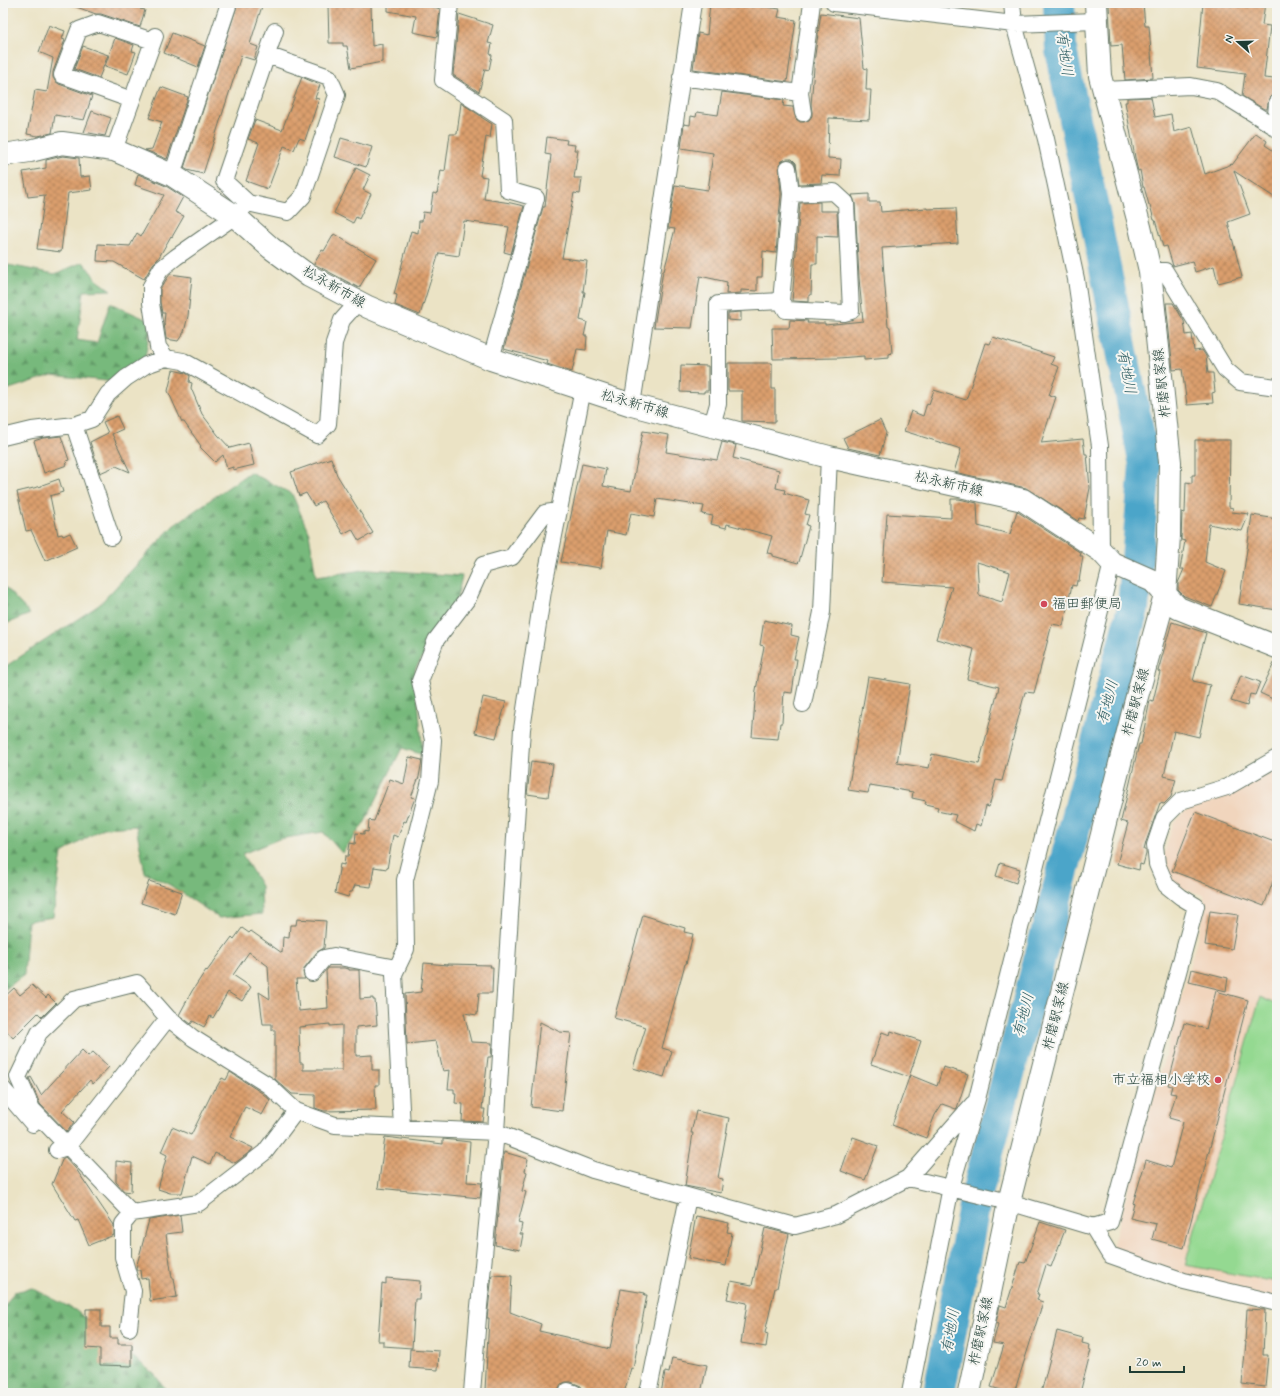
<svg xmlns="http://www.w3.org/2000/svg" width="1280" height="1396" viewBox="0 0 1280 1396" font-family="Mynerve,'Klee One',sans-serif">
	<defs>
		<pattern id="forest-firs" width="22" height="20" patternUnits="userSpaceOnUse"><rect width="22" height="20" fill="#77b97b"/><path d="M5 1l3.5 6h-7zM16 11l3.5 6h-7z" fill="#619866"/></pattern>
		<pattern id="building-cross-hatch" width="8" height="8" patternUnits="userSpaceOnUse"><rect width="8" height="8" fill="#db9f6d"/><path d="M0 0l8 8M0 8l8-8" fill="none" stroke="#b1835a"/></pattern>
	</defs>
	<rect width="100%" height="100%" fill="#f6f6f2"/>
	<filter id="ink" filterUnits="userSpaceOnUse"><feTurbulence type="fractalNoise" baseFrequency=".025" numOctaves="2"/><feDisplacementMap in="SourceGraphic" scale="8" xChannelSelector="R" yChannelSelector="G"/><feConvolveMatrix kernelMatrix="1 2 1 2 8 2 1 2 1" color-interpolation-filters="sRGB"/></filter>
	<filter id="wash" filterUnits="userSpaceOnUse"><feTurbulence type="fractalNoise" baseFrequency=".012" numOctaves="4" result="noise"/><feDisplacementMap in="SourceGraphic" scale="16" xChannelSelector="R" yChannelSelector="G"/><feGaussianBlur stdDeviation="0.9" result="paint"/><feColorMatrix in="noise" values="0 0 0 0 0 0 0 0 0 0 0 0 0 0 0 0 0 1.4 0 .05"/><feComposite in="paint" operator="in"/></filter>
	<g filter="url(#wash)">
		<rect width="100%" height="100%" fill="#ebe3c5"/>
		<path fill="#f1d5bd" d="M1277 766V1299L1186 1277 1111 1251 1205 910 1204 895 1179 888 1166 877 1164 854 1173 824 1183 813 1197 804 1219 798Z"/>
		<path fill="url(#forest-firs)" stroke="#4b7b58" d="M83 262 97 280 111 290 84 291 77 340 97 343 110 303 152 322 145 357 115 382 52 375 3 391V264L55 274Z
			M250 472 292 494 309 533 316 577 370 569 462 576 455 607 415 669 423 755 402 748 365 822 342 853 323 832 279 839 242 854 261 886 262 914 219 918 170 885 145 873 136 826 103 828 62 853 53 917 28 921 24 975 3 991V668L99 605 173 526Z
			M3 585 30 614 3 625Z
			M32 1288 75 1310 154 1374 169 1393H3V1309L14 1292Z"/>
		<path fill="#94d991" stroke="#5a8b62" d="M1260 997 1277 1005V1282L1185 1265Z"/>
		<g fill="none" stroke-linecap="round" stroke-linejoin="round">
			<path stroke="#4ba5c9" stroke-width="32" d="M939 1393 975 1201 1133 608 1145 465 1061 50 1059 3"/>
		</g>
		<g id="blocks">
			<path fill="url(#building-cross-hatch)" fill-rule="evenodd" d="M71 3H142L140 9 145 10 140 27 101 14H96L71 5Z
				M238 3H263L250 44 258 47 254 60 241 56 203 174 187 170 184 168Z
				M343 3H371L372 46 382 44V62L351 68 347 46H343V43H329L328 5 343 4Z
				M388 3H432L431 6 440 9 437 37 413 32 416 16 388 11Z
				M710 3H739L780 9 778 17 796 20 787 82 693 69 698 33 707 35Z
				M1116 3H1143L1145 26H1149L1153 78 1125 80 1122 45 1111 46 1109 4Z
				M1203 3H1265L1262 25 1270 26 1264 78 1275 79 1273 94 1269 98 1267 109H1264L1242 96 1245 74 1197 68Z
				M821 13 859 18 864 68 867 69 866 90H871L869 120 829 118 828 158 841 159 840 176 822 175 821 183 799 184 796 163 792 159H787L782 161 779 164V169L781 194 776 253 763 251 762 277H757V291L741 290V293L726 294 727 282 700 276 692 328 654 327 663 271H664L675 229 668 228 675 185 708 190 713 153 681 148 684 124 690 125 691 116 696 117 697 112 718 115 722 92 784 100 783 106 793 107 796 119 800 122H804L809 120 812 116V112L811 105 815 55Z
				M459 14 493 25 488 43 492 44 490 54 492 55 489 70 485 69 479 92 453 75Z
				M49 25 65 31 62 39 65 40 53 72V77L55 81 59 84 92 96 84 120 55 115 52 133 38 136 27 134 35 90 47 92 53 58 39 52Z
				M172 33 205 46 198 67 164 53Z
				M115 38 134 45 132 51 136 52 128 74 105 66Z
				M83 46 108 55 99 78 74 69Z
				M302 77 320 85 315 98 319 99 305 140 299 138 294 150 284 146 268 189 246 181 259 143 248 139 255 120 282 130Z
				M161 87 188 97 167 159 145 150 152 149 162 122 149 118Z
				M1151 97 1155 117 1171 114 1174 132 1192 127 1205 174 1232 164V165L1256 133 1267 141 1265 145 1277 153V199L1234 171 1250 214 1228 222 1242 277 1218 283 1214 266 1195 272 1192 261 1173 266 1167 246 1163 247 1155 220H1154L1150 205H1149L1144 187H1143L1140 170 1138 171 1136 163 1125 102H1127V98Z
				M461 103 481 116V117L492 124 490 138 486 137 480 176 487 177 484 199 511 203 524 206 511 254 504 252 509 227 464 221 459 256 439 253 420 315 395 305 397 295 394 294 411 231 418 233 419 221H422L423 212 430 213 433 193 437 194 441 170 445 171 450 134H457Z
				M92 111 111 118 105 136 84 132Z
				M547 137 567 140 566 144 575 145 574 150H578L574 178H582L580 194 574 193 562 258 587 261 583 292H585L580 320 587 322 584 336H587L586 350 577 349 572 372 547 364 548 361 504 349 543 207H545L551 155 545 154Z
				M341 138 372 147 366 167 335 157Z
				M63 156 79 158 80 177 90 176 92 190 68 193 61 252 37 249 45 195 28 197 23 172 46 168V160Z
				M356 168 370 175 363 190 371 194 359 219 356 217 353 223 334 213Z
				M138 174 166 186 183 197 175 212 184 216 172 237 171 236 158 259 153 264 144 279 114 262 97 261 98 244 130 246 137 233 141 236 164 195 135 185Z
				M869 194V202H880L881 212 927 208V209L956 208 958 243 882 248 888 327H890L892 353 889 354V358L864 360V356L839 358 773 359 772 328H789L790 320 808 321 807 323H825V325L863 321 859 278 855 203 852 195Z
				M820 202V211H837L838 237 817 236V264H812L811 295H809V302L792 301 800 203Z
				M334 234 376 259 359 288 314 264 322 250 324 251Z
				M170 274 192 277 188 316 184 332 178 341 166 339 164 323 165 313H162L160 302V289Z
				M1166 303H1173L1184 321 1186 335 1192 334 1194 351 1202 350 1206 356 1208 373H1213L1215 392 1212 393 1213 403 1187 405 1182 369 1173 370Z
				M741 312V321L728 320V313Z
				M993 337 1054 357 1051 364 1059 367 1049 395 1056 397 1041 443 1083 439 1085 454H1087L1090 488 1084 519 1079 518 1078 521 1026 488 954 472 961 449 904 431 911 411 923 416 927 403 929 404 934 390 966 400 985 343 990 344Z
				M728 363H772V389H775V422L742 421V391H728Z
				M681 365 708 366V391H704V393L680 392Z
				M173 370 186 373 190 376 189 382 192 383 191 388 202 414 218 435 230 448 249 443 254 465 233 470V467L227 469 223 455 215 462 200 447 201 446 184 422H182L168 391Z
				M117 416 123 429 112 434 130 472 116 466 100 473 90 442 108 433 103 422Z
				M880 420 886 433 880 455 848 448 843 438Z
				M643 431 669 435 666 452 717 460 722 442 736 445 733 458 779 470 776 488 785 490 784 493 809 500 805 514 809 515 806 525 809 526 799 562 798 563 773 556V554L767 553 772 536 727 524 726 528 711 524 713 516 702 514 704 506 657 499 654 517 631 513 626 535 607 531 601 568 561 562 582 464 606 469 603 486 631 491Z
				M61 436 69 460 66 461 67 465 44 473 34 441 43 438Z
				M1195 440H1230L1229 507 1233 508 1232 512 1249 514 1242 531 1209 524 1205 562 1226 571 1212 607 1184 596 1178 590V583L1184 569H1180L1185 541 1181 540 1182 512 1185 513 1186 482 1192 483V475H1195Z
				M331 458 337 475 373 533 359 541 352 529 343 534 323 501 314 506 306 493 299 496 291 472Z
				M59 479 63 492 50 496 58 535 62 534 63 536 70 533 77 547 45 561 31 530 26 531 17 492 42 486V485Z
				M951 499H959L977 503 978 526 1010 534 1017 511 1018 512 1081 553 1080 556H1083L1079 581H1077L1076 586 1072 585 1063 626 1052 624 1034 693 1025 692 1002 781 996 780 989 807 986 806 981 826 976 824 974 831 954 821 956 815 937 811 938 807 925 804 926 801 912 798 913 792 870 785 868 793 848 790 868 677 910 684 897 763 929 768 932 754 979 764 999 687 967 679 974 649 936 639 952 587 882 582 887 514 951 518ZM977 562 1010 572 1002 602 979 595Z
				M1252 515 1277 519V610L1239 604Z
				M764 620 792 626 791 635 799 637 794 659H797L792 693 784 692 782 723H780L778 739 752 737 756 690 764 646 760 645Z
				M1172 622 1206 633 1193 681 1210 685 1199 737 1174 731 1164 776 1176 779 1171 797 1164 804 1160 803 1146 842 1144 850H1146V854L1143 865 1140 864 1139 870 1117 864 1128 823 1121 821 1139 744H1141L1150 700 1153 701 1160 672 1158 671Z
				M1276 659H1277V701L1260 693Z
				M1241 675 1260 682 1255 695 1250 694 1247 706 1231 701Z
				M483 697 506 702 496 738 475 733Z
				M409 757 422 760 419 777 411 797 415 798 406 822 404 821 398 837 393 835 387 869 374 867 371 887 355 885 352 892H350L348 897 335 893 340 864 344 865 345 856H348L350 843 355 844 356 833 364 834V831L368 832 369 820 374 821 390 779 404 784Z
				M531 761 553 764 548 797 527 794Z
				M1195 812 1277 843V871L1264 906 1172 871Z
				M1000 863 1020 869 1016 883 996 876Z
				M149 881 182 892 175 914 141 903Z
				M1210 911 1238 915 1232 949 1205 945Z
				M643 915 685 928 684 932 693 934 686 964H685L662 1048 672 1051 664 1077 633 1068 646 1027 614 1018Z
				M297 919 326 921 324 948 317 952 305 967 303 972 305 979H296L299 1011 328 1008 326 971 328 968H344L349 969V970H359L360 999 373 998V1000H375L377 1025 356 1027V1056L372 1055V1070H379V1085H375L376 1110 324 1111 315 1108V1095L292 1094 275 1079V1030H272V1024H263L259 992 270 999 268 966 249 952 233 975 251 987 242 1001 228 992 213 1018 210 1016 204 1027 193 1021 191 1024 179 1015 192 991 206 970 207 971 232 937 234 939 242 928 249 933 251 931 282 953 283 937 289 938 290 925H296ZM330 1024V1026L342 1025V1070H303V1063H300L299 1027Z
				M424 963 448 965V964L491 965 490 967H493L492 993H479L477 1015 464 1013 471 1042 492 1043 491 1057H488L482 1109H485L483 1122 462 1121 463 1104 455 1103 456 1093H454V1089H448L450 1070 443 1071 436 1041 407 1044 405 994 421 992Z
				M1192 969 1228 978 1226 991 1189 982Z
				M32 985 46 998 48 995 56 1003 42 1017 38 1013 13 1038 3 1027V998L14 988 20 995Z
				M1216 991 1248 1000 1184 1248 1152 1239 1156 1224 1130 1218 1134 1204 1133 1203 1146 1160 1171 1168 1183 1122 1169 1118 1176 1094 1170 1093 1172 1086 1168 1085 1184 1023 1206 1029Z
				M540 1022 560 1032 571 1033 562 1111 531 1107Z
				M891 1031 921 1041 909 1077 871 1064 882 1032 890 1035Z
				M82 1050 88 1056 93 1052 109 1067 93 1084 90 1080 62 1111 74 1122 67 1132 40 1104 29 1078 31 1077 41 1095Z
				M943 1067 968 1074 957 1108 956 1109 942 1104 935 1115 926 1138 892 1125 910 1075 937 1086Z
				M230 1072 262 1093 270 1100 262 1115 245 1107 230 1137 253 1148 251 1151 235 1163 215 1153 210 1164 192 1156 182 1193H170L158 1189 167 1155 161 1152 172 1127 191 1135 214 1089 215 1090 222 1078 226 1080Z
				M696 1111 729 1118 718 1178 723 1179 721 1193 685 1186 693 1133H691Z
				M385 1137 443 1144V1139L470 1142 467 1182 482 1183 480 1198 378 1188Z
				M853 1137 878 1146 865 1180 841 1171Z
				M504 1152 528 1159 525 1171 527 1172 522 1191 526 1192 518 1223 522 1224 520 1234H523L520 1250 495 1245Z
				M65 1157 76 1169 114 1225V1235L89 1245 78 1220 75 1221 52 1184 63 1158Z
				M116 1161 132 1163 131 1192 124 1191 116 1182Z
				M180 1215 182 1232 166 1234 172 1278H174L177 1297 150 1301 148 1278 141 1279 140 1270H137L136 1268 149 1220Z
				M696 1216 729 1223 727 1232 732 1233 726 1266 688 1258Z
				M1040 1222 1065 1230 1051 1267 1046 1265 1037 1294H1039L1037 1300 1043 1302 1014 1393H1011L991 1387 1004 1345 993 1343 998 1324 996 1323 1000 1305 1006 1307 1020 1262 1025 1263Z
				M765 1228 789 1234 777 1288H775L765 1333 768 1334 766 1347 741 1343 747 1303 727 1299 731 1281 752 1285Z
				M492 1275 512 1276 510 1312 541 1324 539 1331 570 1338V1339L610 1349 621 1289 645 1293 644 1295H647L633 1369 631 1368 624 1393H583L581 1386 571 1382H566L561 1384 559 1388V1393H495V1390H485L489 1318H487Z
				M386 1278 420 1281 419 1299H415L412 1348 383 1346V1341H378L382 1283 386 1284Z
				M86 1309H101V1327H110V1338H118V1344H132V1366L100 1365V1349L86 1348Z
				M1247 1309 1265 1310 1263 1355H1268L1265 1387 1242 1384 1246 1342H1245Z
				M1057 1331 1083 1338 1082 1343 1090 1345 1089 1349 1091 1350 1080 1393H1041Z
				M410 1349 439 1351 438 1370 409 1368Z
				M672 1358 707 1365 701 1393H661L665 1372 669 1373Z"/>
		</g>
	</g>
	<g filter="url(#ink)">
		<use href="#blocks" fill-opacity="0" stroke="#667767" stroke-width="1"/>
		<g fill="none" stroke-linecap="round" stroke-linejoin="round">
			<defs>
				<path id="street" d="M450 3 443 80 504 120 508 190 536 198 491 359
					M834 3 1014 24 1096 21
					M1012 3 1014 24 1046 139 1076 279 1100 446 1101 551
					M681 77 800 93
					M1104 90 1191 86 1217 91 1277 128
					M132 100 62 75 79 30 98 23 153 41
					M803 113 800 93 812 3
					M1275 128 1277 103
					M114 150 155 36
					M172 175 229 3
					M248 203 288 212 303 196 337 95 329 77 267 55
					M1150 271H1165L1225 369 1240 382 1277 387
					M781 301 786 310 844 313 851 311 846 203 834 192 791 194
					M166 358 158 347 151 303V286L161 269 176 257 235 216 248 203 224 181 275 31
					M632 405 693 3
					M74 425 111 537
					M712 425 718 404V304L781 301 791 194 788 168
					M3 437 32 430 74 425 92 419 108 394 126 378 146 365 166 358 183 361 317 435 328 424 334 343 342 320 359 301
					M803 704 822 612 829 457
					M312 973 324 958 334 956 396 968
					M3 1089 33 1124
					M296 1111 268 1085 193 1038 168 1018 137 983 74 999 39 1033 18 1077 32 1109 132 1213 199 1203 265 1152 296 1111 335 1125 496 1132 593 1170 795 1226 836 1215 908 1178 1009 1202 1093 1227 1110 1255 1184 1281 1277 1303
					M402 1128 394 974 406 949 405 880 430 781 433 740 420 681 436 640 468 598 483 565 512 557 545 513 559 511
					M57 1150 67 1147 168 1018
					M908 1178 973 1104
					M1093 1227 1110 1222 1196 906 1181 897 1166 885 1157 864 1155 845 1164 818 1181 801 1227 787 1277 758
					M129 1328 133 1291 123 1257V1224L132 1213
					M568 1391 574 1393
					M472 1393 478 1317 496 1132 522 729 543 591 583 389
					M646 1393 649 1389 688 1197
					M910 1393 951 1187 977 1099 1112 563"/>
				<path id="secondary" d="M3 155 30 151 62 143 114 150 172 175 235 216 271 248 309 276 368 307 491 359 632 405 829 457 1023 500 1101 551 1112 563 1153 581 1178 608 1277 647
					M969 1393 1009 1202 1136 700 1165 595 1169 536 1170 462 1150 271 1140 227 1100 76 1096 3"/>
			</defs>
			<use href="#street" stroke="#667767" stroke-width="18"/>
			<use href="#secondary" stroke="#667767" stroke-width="24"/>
			<use href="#street" stroke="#fff" stroke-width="16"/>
			<use href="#secondary" stroke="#fff" stroke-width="22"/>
		</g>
	</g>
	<g fill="#d1495b" stroke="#f6f6f2" stroke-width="1.5">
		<circle cx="1044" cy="604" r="4"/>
		<circle cx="1218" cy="1080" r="4"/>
	</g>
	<g text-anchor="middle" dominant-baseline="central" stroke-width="4" stroke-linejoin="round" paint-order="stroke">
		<g font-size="14" fill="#1f3d34" stroke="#f6f6f2">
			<text transform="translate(334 287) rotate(30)">松永新市線</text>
			<text transform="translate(1162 383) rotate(-96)">柞磨駅家線</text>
			<text transform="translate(635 404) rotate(16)">松永新市線</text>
			<text transform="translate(949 484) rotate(13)">松永新市線</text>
			<text transform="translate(1136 702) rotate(-75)">柞磨駅家線</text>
			<text transform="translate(1056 1016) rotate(-76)">柞磨駅家線</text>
			<text transform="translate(981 1331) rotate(-78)">柞磨駅家線</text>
		</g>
		<g font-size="14" fill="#1f3d34" stroke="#f6f6f2" text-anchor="start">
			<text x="1052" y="604">福田郵便局</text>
			<text x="1210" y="1080" text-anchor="end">市立福相小学校</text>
		</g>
		<g font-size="15" font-style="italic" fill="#2c5c61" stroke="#f6f6f2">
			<text transform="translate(1064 54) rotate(82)">有地川</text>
			<text transform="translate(1126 372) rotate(79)">有地川</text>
			<text transform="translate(1108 702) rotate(-75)">有地川</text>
			<text transform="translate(1024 1015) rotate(-75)">有地川</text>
			<text transform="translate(951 1331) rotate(-80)">有地川</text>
		</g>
	</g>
	<rect width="1280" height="1396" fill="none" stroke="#f6f6f2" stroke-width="16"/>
	<g transform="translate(1238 42) rotate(290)" stroke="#f6f6f2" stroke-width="3" paint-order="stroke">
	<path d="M0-3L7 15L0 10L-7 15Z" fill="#1f3d34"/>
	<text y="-6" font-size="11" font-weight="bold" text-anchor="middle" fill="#1f3d34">N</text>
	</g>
	<path d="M1130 1366v6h54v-6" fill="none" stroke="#1f3d34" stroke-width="2"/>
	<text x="1136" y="1366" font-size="12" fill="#1f3d34" stroke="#f6f6f2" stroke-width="3" paint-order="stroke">20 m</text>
</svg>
